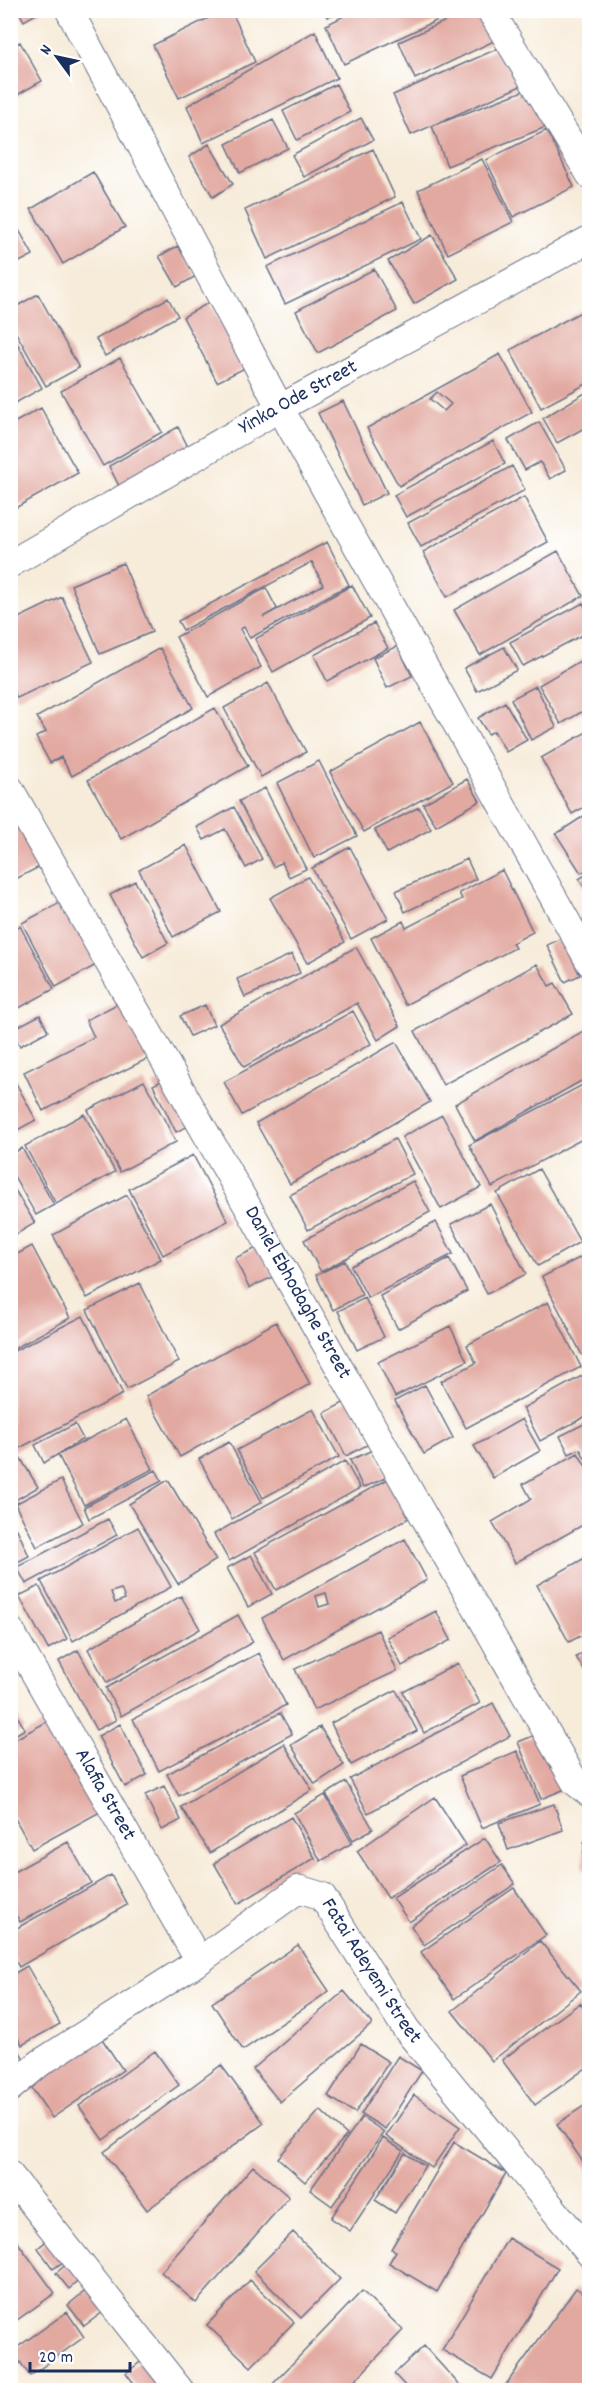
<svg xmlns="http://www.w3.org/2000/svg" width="600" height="2401" viewBox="0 0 600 2401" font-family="Dekko,sans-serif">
	<rect width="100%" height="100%" fill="#fff"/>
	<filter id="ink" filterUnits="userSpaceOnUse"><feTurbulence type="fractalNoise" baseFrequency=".0167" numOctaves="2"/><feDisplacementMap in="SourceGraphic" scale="12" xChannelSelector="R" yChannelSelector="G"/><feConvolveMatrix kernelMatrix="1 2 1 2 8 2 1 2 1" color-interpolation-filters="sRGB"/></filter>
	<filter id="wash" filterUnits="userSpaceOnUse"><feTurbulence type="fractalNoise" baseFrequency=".008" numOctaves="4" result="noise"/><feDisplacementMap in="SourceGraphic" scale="24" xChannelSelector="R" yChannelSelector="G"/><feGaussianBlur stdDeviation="1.35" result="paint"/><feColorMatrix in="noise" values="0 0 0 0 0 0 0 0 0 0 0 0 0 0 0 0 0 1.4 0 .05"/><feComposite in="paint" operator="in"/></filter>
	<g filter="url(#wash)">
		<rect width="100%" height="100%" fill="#f7ecda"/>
		<g id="blocks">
			<path fill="#e2a9a0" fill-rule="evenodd" d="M18 10H43L24 21Z
				M225 10H231L255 62 179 98 153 45Z
				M324 10H342L327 17Z
				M356 10H459L344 64 326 25Z
				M470 10H476L496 40 415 79 399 42Z
				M315 31 337 78 203 143 187 106Z
				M20 42 42 81 10 99V47Z
				M508 44 525 84 411 135 393 95Z
				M336 84 350 112 297 140 283 111Z
				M531 88 546 127 447 166 432 126Z
				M361 118 373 140 304 177 292 155Z
				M273 120 288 148 240 173 226 144Z
				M547 130 574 187 513 217 486 160Z
				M209 144 233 184 213 197 189 157Z
				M373 149 395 197 267 259 245 210Z
				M482 159 513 222 448 254 418 190Z
				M93 172 125 227 63 264 31 209Z
				M403 202 421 239 285 304 267 267Z
				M15 223 33 255 10 267V225Z
				M432 235 458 279 414 304 388 261Z
				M178 246 196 276 177 287 159 256Z
				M374 269 397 311 318 353 296 311Z
				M38 294 79 368 46 386 10 322V310Z
				M168 298 178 316 105 356 96 339Z
				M210 302 245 368 217 382 183 317Z
				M590 307V382L541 408 510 350Z
				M10 330 42 388 10 406Z
				M500 354 532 412 399 486 367 428ZM437 392 451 404 444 411 430 399Z
				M120 358 162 432 103 466 61 391Z
				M590 390V425L557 443 543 418Z
				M343 401 387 493 362 505 318 413Z
				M41 408 78 473 10 511V425Z
				M539 422 566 470 550 479 540 462 525 470 508 440Z
				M178 427 188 447 119 486 109 466Z
				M493 441 505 464 406 517 394 495Z
				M512 466 525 490 421 547 408 523Z
				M524 497 548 542 447 597 423 552Z
				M327 542 349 585 250 638 244 627 240 629 261 667 208 697 176 637 266 588 277 609 263 617 323 585 312 562 183 630 178 621Z
				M558 551 583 596 480 655 454 610Z
				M123 563 152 632 100 654 71 585Z
				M352 585 370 618 273 672 255 639Z
				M62 597 93 662 17 698 10 684V622Z
				M583 603 590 617V631L523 666 510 642Z
				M374 623 388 648 327 681 314 655Z
				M398 646 412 676 387 688 373 658Z
				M504 647 517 670 477 691 464 668Z
				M160 648 193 708 72 776 61 757 50 763 36 737 46 732 37 717Z
				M590 655V707L561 724 539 685Z
				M268 683 306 752 261 777 224 708Z
				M536 686 556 727 531 740 511 699Z
				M505 702 527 740 506 752 494 731 488 734 478 718Z
				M215 708 248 766 121 839 88 780Z
				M420 722 453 782 364 832 330 772Z
				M590 730V804L572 814 541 758Z
				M319 761 357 836 314 858 277 783Z
				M467 779 480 801 436 826 423 804Z
				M265 788 306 869 289 877 282 862 273 867 239 801Z
				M234 807 262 859 246 868 225 829 204 840 197 827Z
				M419 807 431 829 387 853 375 830Z
				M590 812V867L581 873 556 834Z
				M19 819 43 865 10 882V823Z
				M186 845 221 912 173 937 139 870Z
				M350 847 388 919 351 939 312 868Z
				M467 859 476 879 405 912 396 891Z
				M502 870 533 932 512 943 515 948 405 1005 371 938 403 921 406 928 462 899 459 893Z
				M590 872V896L579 879Z
				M308 877 345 942 307 963 270 898Z
				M135 881 168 943 143 957 110 895Z
				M65 900 98 964 56 987 22 923Z
				M20 926 54 989 10 1013V931Z
				M562 938 580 975 565 982 547 945Z
				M356 947 400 1026 378 1040 357 1003 244 1067 219 1024Z
				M292 954 300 973 245 997 237 979Z
				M537 964 549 986 555 983 573 1014 443 1085 415 1031Z
				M121 1002 149 1058 43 1111 24 1072 94 1037 86 1020Z
				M205 1005 214 1025 190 1036 180 1016Z
				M353 1011 371 1044 242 1115 224 1082Z
				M40 1015 48 1031 20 1046 11 1030Z
				M587 1029 590 1033V1076L475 1141 455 1104Z
				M396 1042 430 1102 290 1184 256 1123Z
				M10 1072 36 1120 10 1134Z
				M167 1078 191 1125 176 1132 153 1085Z
				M144 1081 176 1142 120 1172 88 1110Z
				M590 1081V1135L492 1187 469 1145Z
				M84 1114 115 1172 56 1204 25 1146Z
				M442 1115 481 1187 441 1209 402 1137Z
				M395 1139 413 1174 308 1230 290 1195Z
				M22 1148 54 1205 36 1215 10 1169V1155Z
				M193 1155 228 1221 163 1255 129 1189Z
				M539 1169 580 1242 538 1266 497 1193Z
				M413 1181 430 1212 321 1272 304 1240Z
				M10 1182 35 1223 10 1238Z
				M127 1195 161 1259 87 1298 53 1235Z
				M490 1204 526 1274 487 1294 451 1224Z
				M436 1222 453 1254 368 1298 351 1266Z
				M32 1246 70 1318 10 1351V1258Z
				M259 1247 273 1277 249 1288 235 1258Z
				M587 1254 590 1259V1352L582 1355 542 1277Z
				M449 1258 467 1291 398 1329 380 1296Z
				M345 1261 362 1295 333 1310 316 1275Z
				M140 1283 179 1362 127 1389 87 1310Z
				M365 1298 384 1337 357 1350 338 1311Z
				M548 1302 581 1367 466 1428 441 1381 476 1363 467 1345Z
				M83 1316 123 1394 12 1452 10 1353Z
				M276 1322 310 1384 180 1457 146 1396Z
				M450 1326 467 1361 395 1397 378 1362Z
				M589 1372 590 1414 540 1441 523 1408Z
				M425 1385 453 1438 424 1454 395 1401Z
				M349 1400 371 1443 346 1456 324 1413Z
				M313 1409 339 1457 263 1498 237 1450Z
				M126 1419 153 1469 84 1505 58 1455Z
				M522 1419 540 1451 493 1478 474 1446Z
				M590 1421V1459L586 1460 580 1449 569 1454 560 1436Z
				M75 1424 83 1439 44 1463 35 1445Z
				M229 1442 262 1502 232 1519 199 1459Z
				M375 1449 387 1477 363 1488 350 1460Z
				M578 1453 585 1465 590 1462V1521L515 1563 492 1522 531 1499 523 1484Z
				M18 1454 38 1487 10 1503V1458Z
				M345 1461 360 1488 229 1561 214 1534Z
				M156 1470 162 1481 89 1519 84 1507Z
				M388 1479 409 1518 276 1590 255 1552Z
				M61 1480 83 1523 37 1547 15 1504Z
				M168 1480 216 1560 178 1584 129 1504Z
				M108 1519 117 1535 26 1584 17 1567Z
				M138 1527 171 1587 73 1641 41 1581ZM121 1589 125 1599 115 1603 111 1592Z
				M17 1529 29 1556 12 1565 10 1532Z
				M405 1539 427 1580 284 1660 262 1618ZM326 1593 329 1604 319 1607 316 1596Z
				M251 1555 272 1594 248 1607 227 1568Z
				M590 1555V1631L569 1642 537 1585Z
				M39 1586 67 1639 48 1649 19 1596Z
				M181 1596 200 1629 107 1683 88 1649Z
				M436 1611 451 1640 402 1666 387 1637Z
				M238 1615 253 1642 121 1716 106 1688Z
				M378 1630 397 1671 314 1710 295 1669Z
				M590 1648V1680L576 1657Z
				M78 1650 116 1720 96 1730 59 1661Z
				M259 1653 286 1705 159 1771 133 1719Z
				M458 1663 480 1703 424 1733 403 1692Z
				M396 1690 417 1731 351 1765 331 1723Z
				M493 1703 510 1736 368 1813 350 1779Z
				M10 1704 25 1729 10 1738Z
				M280 1713 292 1734 179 1796 167 1774Z
				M50 1720 100 1812 32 1849 13 1815 10 1816V1742Z
				M120 1724 147 1775 125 1787 98 1736Z
				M320 1727 344 1765 315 1784 291 1745Z
				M543 1732 565 1789 541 1799 518 1742Z
				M284 1744 312 1790 210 1853 181 1807Z
				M517 1751 540 1804 482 1828 460 1776Z
				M346 1782 373 1829 353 1840 326 1794Z
				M164 1786 181 1820 162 1830 145 1795Z
				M325 1795 352 1843 321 1861 294 1813Z
				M435 1797 466 1845 388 1898 357 1851Z
				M554 1804 563 1830 508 1850 499 1823Z
				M291 1817 315 1858 238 1904 214 1863Z
				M485 1838 501 1862 409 1922 393 1898Z
				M68 1842 91 1883 20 1922 10 1905V1874Z
				M584 1842H590V1869H583Z
				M502 1865 515 1884 424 1945 411 1926Z
				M111 1875 127 1905 19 1967 10 1952V1932Z
				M514 1888 546 1935 454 1999 421 1952Z
				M540 1941 581 1991 492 2061 452 2011Z
				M298 1945 329 1991 243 2050 212 2003Z
				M27 1966 60 2024 22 2045 10 2024V1976Z
				M344 1991 372 2024 280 2102 253 2069Z
				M580 2003 590 2017V2065L535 2105 502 2060Z
				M96 2030 123 2070 52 2118 25 2078Z
				M10 2033 27 2065 10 2074Z
				M361 2044 389 2062 355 2113 328 2096Z
				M155 2051 179 2085 103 2140 79 2106Z
				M398 2056 422 2071 385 2129 361 2114Z
				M221 2065 264 2123 147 2210 104 2152Z
				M414 2095 460 2127 432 2168 386 2136Z
				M590 2102V2172L557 2124Z
				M320 2110 347 2135 305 2182 278 2158Z
				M362 2117 384 2132 332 2206 310 2190Z
				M383 2138 403 2151 350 2231 331 2218Z
				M454 2142 506 2173 437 2292 389 2263 396 2251 391 2249Z
				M405 2153 425 2166 395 2213 375 2200Z
				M253 2166 289 2197 196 2303 161 2272Z
				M293 2232 340 2279 301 2318 254 2271Z
				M50 2238 67 2259 53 2269 38 2248Z
				M508 2238 558 2268 492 2379 442 2350Z
				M16 2240 55 2293 10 2325V2244Z
				M69 2262 82 2278 69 2289 56 2273Z
				M250 2280 294 2322 251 2367 207 2325Z
				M90 2287 107 2309 84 2326 68 2305Z
				M576 2288 590 2298V2381L582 2390H502Z
				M362 2291 403 2330 346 2390H267Z
				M67 2312 84 2337 30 2376 12 2351Z
				M424 2346 464 2390H409L394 2374Z
				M143 2360 167 2390H139L126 2373Z"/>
		</g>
	</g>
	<g filter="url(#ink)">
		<use href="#blocks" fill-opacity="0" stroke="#687189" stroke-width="1.5"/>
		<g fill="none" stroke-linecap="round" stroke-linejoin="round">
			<defs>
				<g id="minor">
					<path d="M69 10 280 408 590 963"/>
					<path d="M490 10 590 175"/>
					<path id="s1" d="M10 564 280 408 590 239"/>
					<path id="s2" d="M10 789 575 1782 590 1794"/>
					<path id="s3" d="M10 1630 199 1961"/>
					<path id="s4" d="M10 2088 40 2063 199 1961 299 1889 322 1896 406 2029 590 2254"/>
					<path d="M10 2175 180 2390"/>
				</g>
			</defs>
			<use href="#minor" stroke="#687189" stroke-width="29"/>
			<use href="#minor" stroke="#fff" stroke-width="27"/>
		</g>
	</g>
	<g text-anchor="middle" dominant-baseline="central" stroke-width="6" stroke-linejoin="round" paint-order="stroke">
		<g font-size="21" fill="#1b2f5e" stroke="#fff">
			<text stroke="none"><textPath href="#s1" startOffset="333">Yinka Ode Street</textPath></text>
			<text stroke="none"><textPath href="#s2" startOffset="580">Daniel Ebhodaghe Street</textPath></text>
			<text stroke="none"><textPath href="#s3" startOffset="190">Alafia Street</textPath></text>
			<text stroke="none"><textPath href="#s4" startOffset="465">Fatai Adeyemi Street</textPath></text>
		</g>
	</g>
	<rect width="600" height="2401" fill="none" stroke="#fff" stroke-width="36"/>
	<g transform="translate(57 57) rotate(303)" stroke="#ffffff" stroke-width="4.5" paint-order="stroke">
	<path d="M0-4.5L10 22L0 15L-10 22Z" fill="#1b2f5e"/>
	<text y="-9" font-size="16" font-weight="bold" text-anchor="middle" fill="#1b2f5e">N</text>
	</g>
	<path d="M30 2362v9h100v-9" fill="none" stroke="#1b2f5e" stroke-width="3"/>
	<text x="39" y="2362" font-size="18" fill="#1b2f5e" stroke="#ffffff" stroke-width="4.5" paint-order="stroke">20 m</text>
</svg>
